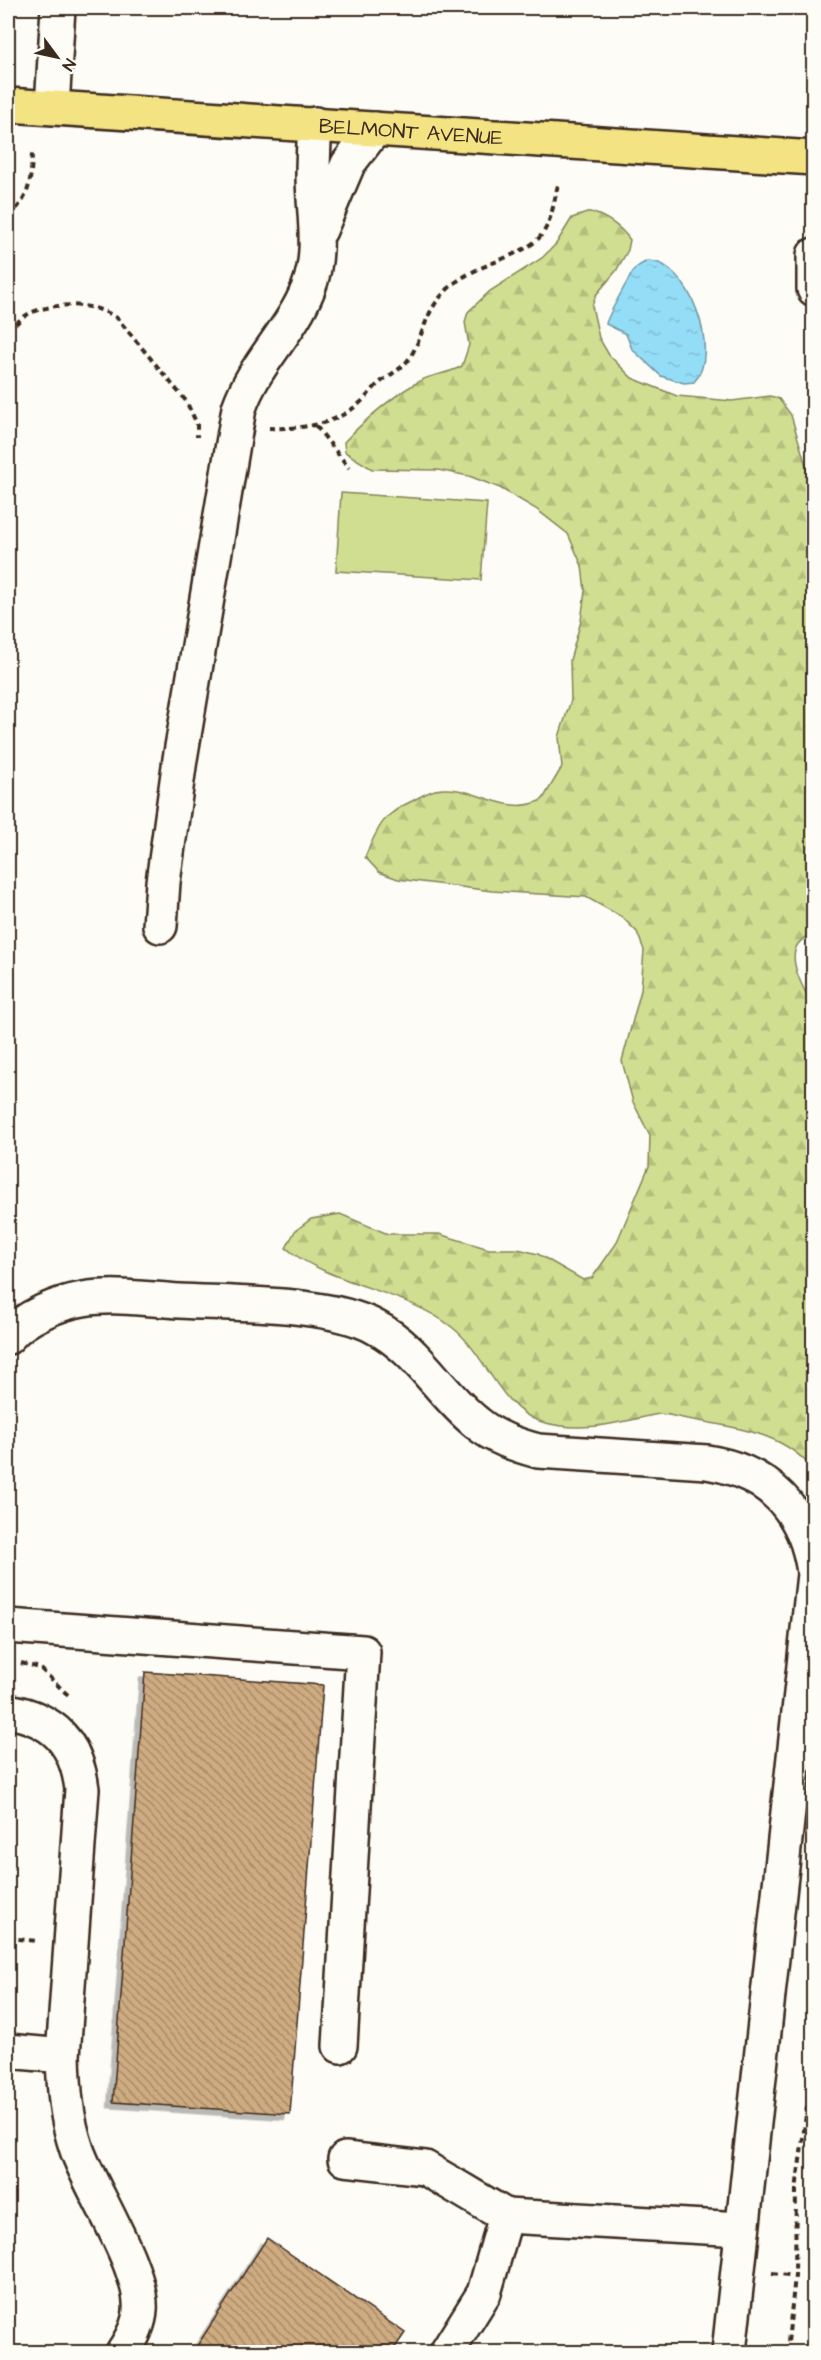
<svg xmlns="http://www.w3.org/2000/svg" width="821" height="2360" viewBox="0 0 821 2360" font-family="'Architects Daughter',sans-serif">
	<defs>
		<pattern id="forest-firs" width="22" height="20" patternUnits="userSpaceOnUse" patternTransform="scale(1.5)"><rect width="22" height="20" fill="#d0de91"/><path d="M5 1l3.5 6h-7zM16 11l3.5 6h-7z" fill="#b4bf7d"/></pattern>
		<pattern id="water-ripples" width="26" height="14" patternUnits="userSpaceOnUse" patternTransform="scale(1.5)"><rect width="26" height="14" fill="#94ddf6"/><path d="M2 4q2-2 4 0t4 0M15 11q2-2 4 0t4 0" fill="none" stroke="#80bed2"/></pattern>
		<pattern id="building-back-hatch" width="6" height="6" patternUnits="userSpaceOnUse" patternTransform="scale(1.5)"><rect width="6" height="6" fill="#ceab80"/><path d="M-1 5l2 2M0 0l6 6M5-1l2 2" fill="none" stroke="#a88b68"/></pattern>
		<filter id="shadow"><feDropShadow dx="-5.5" dy="5.5" stdDeviation="0" flood-color="#0004"/></filter>
	</defs>
	<rect width="100%" height="100%" fill="#fdfcf7"/>
	<filter id="ink" filterUnits="userSpaceOnUse"><feTurbulence type="fractalNoise" baseFrequency=".0167" numOctaves="2"/><feDisplacementMap in="SourceGraphic" scale="12" xChannelSelector="R" yChannelSelector="G"/><feConvolveMatrix kernelMatrix="1 2 1 2 8 2 1 2 1" color-interpolation-filters="sRGB"/></filter>
	<g filter="url(#ink)">
		<path fill="url(#forest-firs)" stroke="#868458" stroke-width="1.5" d="M590 212C606 216 621 227 630 240L628 250 616 271 596 295 592 306 599 338 609 355 632 378 677 396 732 401 770 396 779 399 791 415 813 489 814 932C808 935 802 939 798 944 787 959 803 991 814 1004L813 1470C780 1426 718 1427 669 1415L659 1414C618 1422 584 1434 542 1422 500 1410 487 1355 453 1328 404 1289 332 1286 286 1248L295 1231 311 1219 340 1214 388 1234H439L489 1249H518L538 1254 583 1280 592 1278 616 1244 649 1166 650 1136 633 1102 622 1061 641 990 644 950 637 932 622 917 586 897 492 891 398 879 379 872 365 857C379 825 382 815 414 800 421 796 428 792 435 790 472 782 507 820 543 799L562 767 559 737 571 700 570 660 581 621 585 591 582 566 568 534 536 509 500 488 469 476 438 470 372 469 345 452 344 442C367 418 393 395 422 380 436 373 446 375 462 366L469 345 465 322 468 312 490 291 542 258 556 244 572 218Z"/>
		<path fill="#d0de91" stroke="#868458" stroke-width="1.5" d="M341 493 487 503 481 580 336 571Z"/>
		<path fill="url(#water-ripples)" stroke="#7095a0" stroke-width="1.5" d="M648 261C689 260 722 353 694 382L684 383 661 376 632 349 626 334 606 324C606 319 632 272 635 269 639 265 643 263 648 261Z"/>
		<path fill="url(#building-back-hatch)" stroke="#3b2a1e" stroke-width="1.5" filter="url(#shadow)" d="M145 1672 323 1685 290 2114 113 2102Z
			M267 2238 405 2333 392 2352H193Z"/>
		<g fill="none" stroke-linecap="round" stroke-linejoin="round">
			<defs>
				<path id="minor" d="M52 107 58 8
					M320 230 348 164 375 129
					M814 255V289
					M160 926 163 882 180 759 239 408C255 362 291 332 308 289 323 252 313 213 313 175 313 158 314 141 315 124
					M8 1337C24 1317 59 1303 83 1299 115 1294 147 1299 179 1301 232 1304 329 1302 375 1327 418 1349 440 1394 477 1423 495 1438 516 1445 538 1451L707 1462C769 1472 805 1509 814 1572
					M8 1626 363 1652 340 2046
					M8 1711C54 1719 76 1742 82 1789L63 2056
					M8 2051 63 2056C64 2089 66 2118 77 2150 92 2192 144 2270 140 2311 139 2326 131 2340 123 2352
					M345 2159 425 2168 506 2216
					M447 2352 484 2293 506 2216 742 2229
					M729 2352 814 1574"/>
				<g id="major">
					<path id="s1" d="M8 105 814 158"/>
				</g>
			</defs>
			<use href="#minor" stroke="#3b2a1e" stroke-width="38"/>
			<use href="#major" stroke="#3b2a1e" stroke-width="38"/>
			<path stroke="#3b2a1e" stroke-width="4" stroke-dasharray="6 4.5" stroke-linecap="butt" d="M8 216C30 200 31 180 32 154
				M8 331C14 326 22 317 30 313 57 302 93 302 117 318L186 401 197 424V437
				M316 426 349 468
				M269 428C299 429 332 426 356 406 366 399 372 388 382 381 394 372 405 367 412 354 427 327 424 311 450 287 475 263 527 257 543 233 552 219 554 201 558 185
				M21 1663 40 1668 70 1697
				M8 1938 37 1941
				M772 2273 795 2276
				M787 2352 795 2276 796 2190 814 2055"/>
			<use href="#minor" stroke="#fdfcf7" stroke-width="33"/>
			<use href="#major" stroke="#f4e382" stroke-width="33"/>
		</g>
	</g>
	<g text-anchor="middle" dominant-baseline="central" stroke-width="5" stroke-linejoin="round" paint-order="stroke">
		<g font-size="21" fill="#3b2a1e" stroke="#fdfcf7">
			<text stroke="none"><textPath href="#s1" startOffset="404">BELMONT AVENUE</textPath></text>
		</g>
	</g>
	<rect width="821" height="2360" fill="none" stroke="#fdfcf7" stroke-width="30"/>
	<rect x="15" y="15" width="791" height="2330" fill="none" stroke="#3b2a1e" stroke-width="2" filter="url(#ink)"/>
	<g transform="translate(57 57) rotate(123)" stroke="#fdfcf7" stroke-width="4.5" paint-order="stroke">
	<path d="M0-4.5L10 22L0 15L-10 22Z" fill="#3b2a1e"/>
	<text y="-9" font-size="16" font-weight="bold" text-anchor="middle" fill="#3b2a1e">N</text>
	</g>
</svg>
